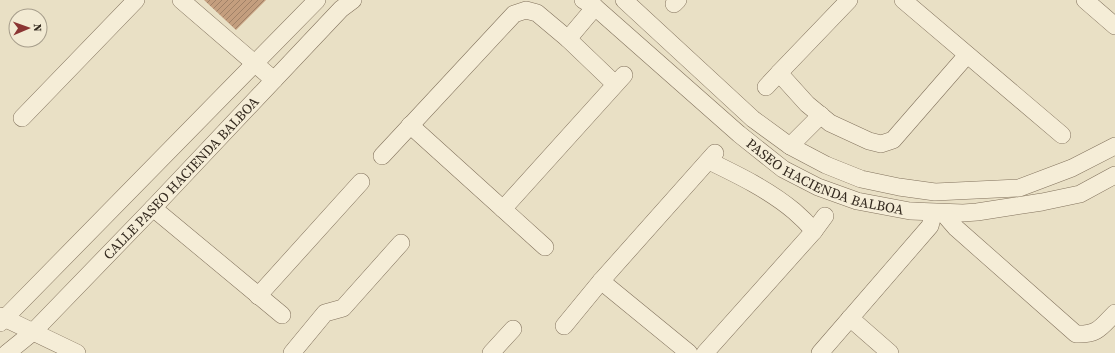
<svg xmlns="http://www.w3.org/2000/svg" width="1115" height="353" viewBox="0 0 1115 353" font-family="'Source Serif 4',serif">
	<defs>
		<pattern id="building-hatch" width="6" height="6" patternUnits="userSpaceOnUse"><rect width="6" height="6" fill="#c49e7e"/><path d="M-1 1l2-2M0 6l6-6M5 7l2-2" fill="none" stroke="#a08167"/></pattern>
	</defs>
	<rect width="100%" height="100%" fill="#e9e0c5"/>
	<path fill="url(#building-hatch)" d="M204 0H266L236 30Z"/>
	<g fill="none" stroke-linecap="round" stroke-linejoin="round">
		<defs>
			<g id="street">
				<path d="M181 0 274 80"/>
				<path id="s1" d="M583 0 595 7 739 134 783 169 818 187 857 201 910 211 963 213 977 212 1042 202 1080 194 1115 175"/>
				<path d="M624 0 753 119 790 146 826 165 861 179 899 187 935 192 1019 188 1072 168 1115 146"/>
				<path d="M849 0 779 73 807 104 830 123 869 141 881 144 893 140 967 55"/>
				<path d="M903 0 1062 135"/>
				<path d="M1085 0 1115 26"/>
				<path d="M674 4 678 0"/>
				<path d="M568 39 595 7"/>
				<path d="M766 87 779 73"/>
				<path d="M22 118 136 0"/>
				<path d="M410 125 545 247"/>
				<path d="M790 146 821 115"/>
				<path d="M382 156 514 14 526 10 537 13 568 39 615 84"/>
				<path d="M709 161C738 175 769 190 794 211 801 217 808 224 814 231"/>
				<path d="M153 208 282 315"/>
				<path d="M503 209 624 75"/>
				<path d="M943 213 956 228 1076 334C1098 335 1101 327 1115 313"/>
				<path d="M601 281 689 353"/>
				<path d="M258 296 361 182"/>
				<path d="M0 316 77 353"/>
				<path d="M850 318 890 353"/>
				<path d="M0 323 317 0"/>
				<path d="M564 326 601 281 715 153"/>
				<path id="s2" d="M7 353 33 332 153 208 341 9 353 0"/>
				<path d="M292 353 325 313 343 308 401 243"/>
				<path d="M491 353 513 329"/>
				<path d="M705 353 814 231 825 216"/>
				<path d="M820 353 930 226 932 219 931 213"/>
			</g>
		</defs>
		<use href="#street" stroke="#82725d" stroke-width="18"/>
		<use href="#street" stroke="#f5edd7" stroke-width="17"/>
	</g>
	<g text-anchor="middle" dominant-baseline="central" stroke-width="3.5" stroke-linejoin="round" paint-order="stroke">
		<g font-size="14" fill="#342a1f" stroke="#f2ead3">
			<text stroke="none"><textPath href="#s1" startOffset="304">PASEO HACIENDA BALBOA</textPath></text>
			<text stroke="none"><textPath href="#s2" startOffset="247">CALLE PASEO HACIENDA BALBOA</textPath></text>
		</g>
	</g>
	<g transform="translate(28 28) rotate(88)"><circle r="19" fill="#f2ead3" stroke="#a69d8b"/>
	<path d="M0-3L7 15L0 10L-7 15Z" fill="#8b3533"/>
	<text y="-6" font-size="11" font-weight="bold" text-anchor="middle" fill="#342a1f">N</text>
	</g>
</svg>
